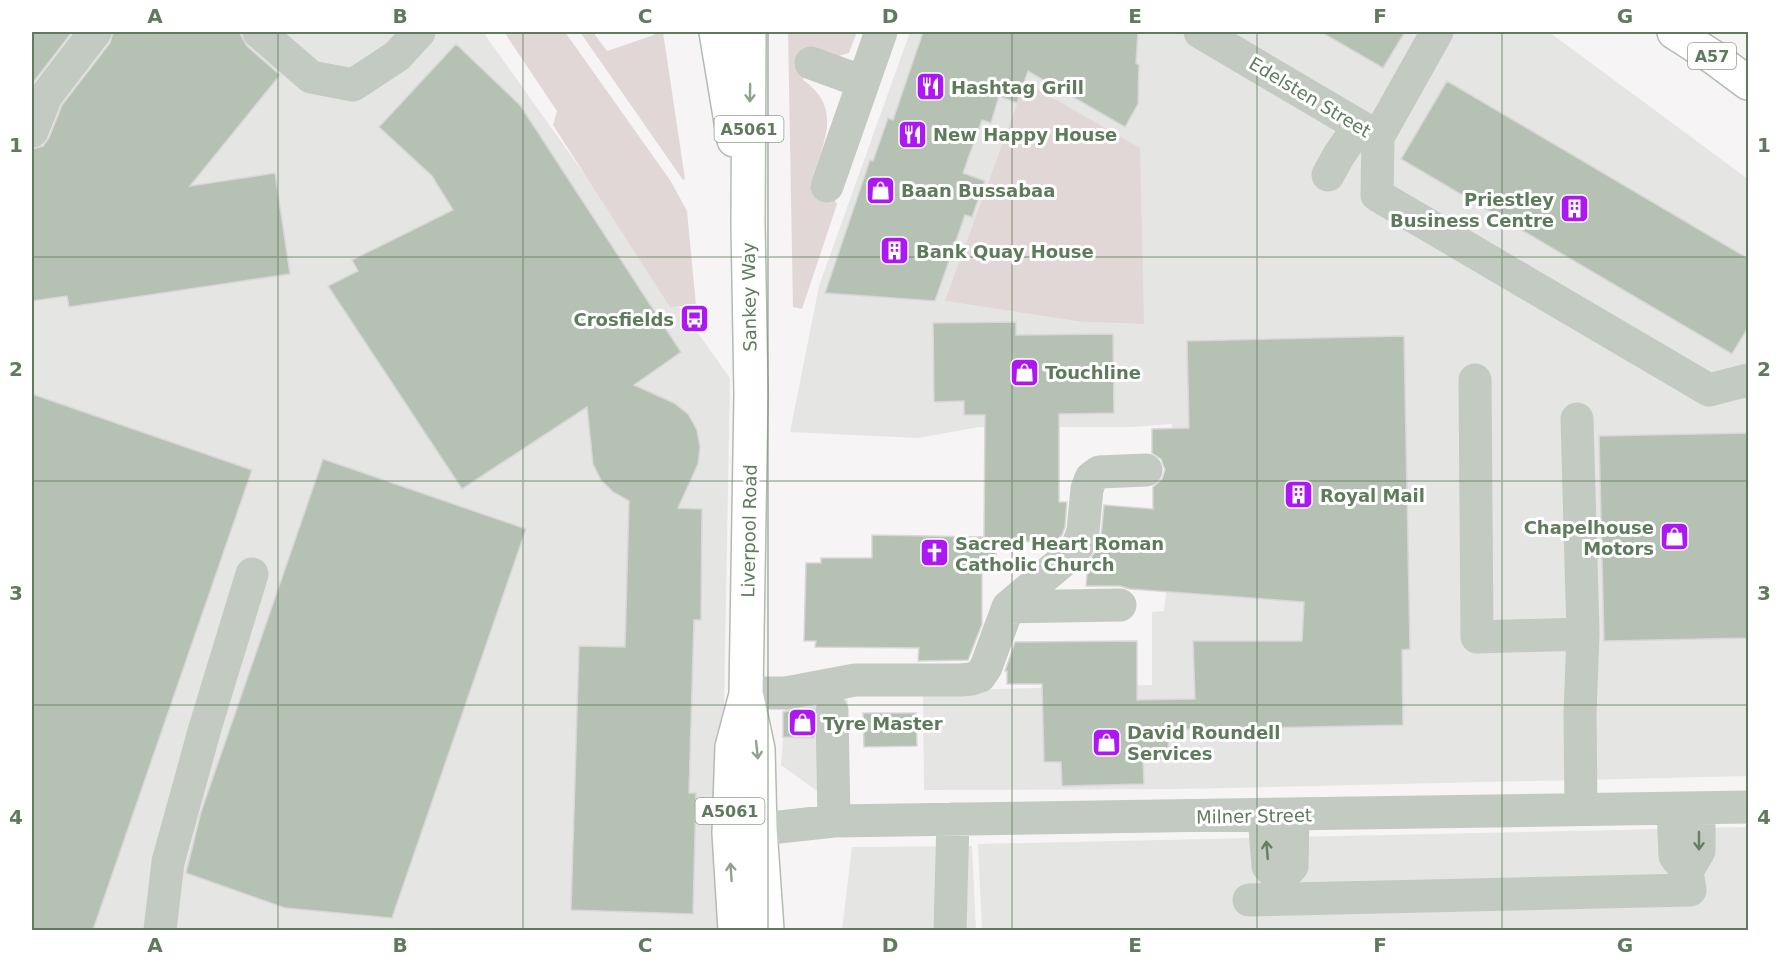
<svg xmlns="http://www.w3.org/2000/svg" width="1780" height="962" viewBox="0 0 1780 962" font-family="'DejaVu Sans',sans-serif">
	<rect width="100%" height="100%" fill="#f7f4f6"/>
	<path fill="#e5e5e4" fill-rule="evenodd" d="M32 32H483L730 378 720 930H32Z
		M910 32H1549L1748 179V776L1183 789 924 790 923 691 1152 685V612L1164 611 1175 513 1172 424 1131 427H979L918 438 790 432 819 286ZM945 301 1133 324 1082 322Z
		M844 693 848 701V791H817L781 765 786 704Z
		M1748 827V930H982L978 844Z
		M972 846 976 930H842L852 847Z"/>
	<path fill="#e2d7d7" d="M504 32H565L670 180 687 211 696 305 670 307 553 125 557 111Z
		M580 32H593L607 51 654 35V32H663L685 179 683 180Z
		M788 32H857L849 53 835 57 813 51 803 80C845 109 822 145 810 185L831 192 837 204 802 309 793 307Z
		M1025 82 1140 148 1144 324 1082 322 945 301Z"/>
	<path fill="#b5c1b3" stroke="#d9d6d8" stroke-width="1.5" d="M32 32H72L32 84Z
		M113 32H239L247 46 280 75 190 186 275 173 290 274 69 307 67 296 32 301V149L43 146 49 138 62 105 110 43Z
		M923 32H1138L1136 63 1139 65 1138 104 1125 127 1028 71 1017 103 999 96 991 123 982 120 963 173 985 181 972 217 965 215 935 301 825 293 870 160 873 161 888 118 893 120Z
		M1321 32H1405L1383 68Z
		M456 44 520 105 681 352 634 385 674 403 688 414 697 430 700 447 698 464 678 508 702 509 701 620H694L689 793H696L693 914 571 910 579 646 625 647 629 501 613 492 601 480 593 464 587 407 462 489 328 286 358 271 352 260 453 210 432 176 379 127Z
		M1447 81 1749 259V326L1732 354 1401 159Z
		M1016 322V335L1113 334 1114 413 1059 414V502H1067L1065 527 1062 535 1055 542 1010 541V548H996V565H982V624L968 660 918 661 919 648 815 647 816 641H804L806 563H821V558H872V535L984 537 985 415H964V401L934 402 933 323Z
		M1404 336 1410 649 1402 650 1403 725 1168 730 1169 759H1143L1144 784 1062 786 1061 762H1044L1042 684H1007V671H1005L1015 642 1137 641V700L1195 699 1193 641H1302L1304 602 1130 589 1120 586H1086L1088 562 1095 552 1101 537 1104 505 1153 509V487L1162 479 1165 470 1161 459 1152 453V429L1189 428 1187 341Z
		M32 394 252 470 93 930H32Z
		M1749 433V638L1604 641 1599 436Z
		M323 459 526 529 392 918 285 908 186 873 201 812Z
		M807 708H814V738L783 737V712Z
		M863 713H916L917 746 864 747Z"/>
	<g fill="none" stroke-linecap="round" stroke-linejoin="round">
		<defs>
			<path id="highway" d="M716 32 734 140
				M749 32 748 224 751 394 746 693 758 749 760 829 767 930
				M1674 32 1713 57 1748 83
				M735 930 729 833 732 747 745 698"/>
		</defs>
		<use href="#highway" stroke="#b3bbb2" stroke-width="36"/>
		<path stroke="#c2cac1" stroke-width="33" d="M259 32 311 77 353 85 397 56 419 32
			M1200 32 1378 137 1437 32
			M811 63 863 82
			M32 131 46 96 95 32
			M1378 137 1377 195 1709 390 1748 380
			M1328 175 1339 155 1359 126
			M827 186 881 32
			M1475 380 1477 637 1583 634
			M1577 419 1583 634 1580 714 1581 809
			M1008 607 1120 605
			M746 693H786L855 680H961L971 679 980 676 986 667 1008 607 1064 560 1078 545 1083 531 1087 489 1091 478 1099 472 1146 470
			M832 711 834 821
			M1264 816 1268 866 1280 879
			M760 829 834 821 1748 807
			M1687 871 1699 851V808
			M1281 899 1280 879 1292 866 1293 815
			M1249 900 1690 890 1687 871 1675 856 1673 809
			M160 930 168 862 205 728 252 574
			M950 930 953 819"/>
		<use href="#highway" stroke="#fff" stroke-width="33"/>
	</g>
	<defs><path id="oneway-shaft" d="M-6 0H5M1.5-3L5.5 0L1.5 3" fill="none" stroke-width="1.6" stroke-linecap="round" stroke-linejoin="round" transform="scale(1.5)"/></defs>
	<g stroke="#8ea38c">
		<use href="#oneway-shaft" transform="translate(750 93) rotate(91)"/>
		<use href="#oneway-shaft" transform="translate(757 750) rotate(84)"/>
		<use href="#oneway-shaft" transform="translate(731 872) rotate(-94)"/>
	</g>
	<g stroke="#638060">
		<use href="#oneway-shaft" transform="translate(1699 841) rotate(90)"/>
		<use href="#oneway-shaft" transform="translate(1267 850) rotate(-95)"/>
	</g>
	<path fill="none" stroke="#5e7c5b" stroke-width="1.5" stroke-opacity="0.55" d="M278 32V930M523 32V930M768 32V930M1012 32V930M1257 32V930M1502 32V930M32 257H1748M32 481H1748M32 705H1748"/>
	<defs>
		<symbol id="restaurant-square" viewBox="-11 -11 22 22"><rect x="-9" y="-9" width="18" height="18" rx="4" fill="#ac17f4" stroke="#fff"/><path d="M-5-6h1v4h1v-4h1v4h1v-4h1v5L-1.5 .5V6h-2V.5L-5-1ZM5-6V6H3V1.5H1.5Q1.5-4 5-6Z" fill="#fff"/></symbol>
		<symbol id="shop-square" viewBox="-11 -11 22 22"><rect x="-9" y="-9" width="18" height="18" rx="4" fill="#ac17f4" stroke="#fff"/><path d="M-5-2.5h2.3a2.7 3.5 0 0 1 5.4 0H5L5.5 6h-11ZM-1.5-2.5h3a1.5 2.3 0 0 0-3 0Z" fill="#fff"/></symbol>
		<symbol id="building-square" viewBox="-11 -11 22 22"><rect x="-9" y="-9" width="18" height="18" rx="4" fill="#ac17f4" stroke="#fff"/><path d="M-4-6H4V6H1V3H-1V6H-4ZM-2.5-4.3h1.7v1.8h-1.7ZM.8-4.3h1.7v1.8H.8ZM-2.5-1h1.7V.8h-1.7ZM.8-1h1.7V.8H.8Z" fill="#fff"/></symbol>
		<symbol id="bus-square" viewBox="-11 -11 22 22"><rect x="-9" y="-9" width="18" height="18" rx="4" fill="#ac17f4" stroke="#fff"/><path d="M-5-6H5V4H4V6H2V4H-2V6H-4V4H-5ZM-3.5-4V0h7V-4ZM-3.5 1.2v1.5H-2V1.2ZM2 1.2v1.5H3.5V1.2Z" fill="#fff"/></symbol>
		<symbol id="church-square" viewBox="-11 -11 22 22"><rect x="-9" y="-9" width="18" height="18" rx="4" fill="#ac17f4" stroke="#fff"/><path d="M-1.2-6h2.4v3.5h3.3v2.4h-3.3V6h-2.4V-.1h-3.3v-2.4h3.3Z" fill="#fff"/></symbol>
	</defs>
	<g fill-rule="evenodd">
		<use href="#restaurant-square" x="914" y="70" width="33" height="33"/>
		<use href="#restaurant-square" x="896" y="118" width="33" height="33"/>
		<use href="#shop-square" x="864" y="174" width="33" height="33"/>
		<use href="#building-square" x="1558" y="192" width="33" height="33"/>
		<use href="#building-square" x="878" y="234" width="33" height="33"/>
		<use href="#bus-square" x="678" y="302" width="33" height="33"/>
		<use href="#shop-square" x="1008" y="356" width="33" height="33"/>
		<use href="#building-square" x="1282" y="478" width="33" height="33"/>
		<use href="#shop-square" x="1658" y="520" width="33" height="33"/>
		<use href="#church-square" x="918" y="536" width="33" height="33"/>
		<use href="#shop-square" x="786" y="706" width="33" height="33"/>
		<use href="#shop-square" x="1090" y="726" width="33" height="33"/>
	</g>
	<g text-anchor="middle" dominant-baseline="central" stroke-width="6" stroke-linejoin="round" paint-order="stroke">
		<g fill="#fff" stroke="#8ea38c" stroke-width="1.5">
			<rect x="1688" y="43" width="48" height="26" rx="4.5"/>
			<rect x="714.5" y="116" width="69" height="26" rx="4.5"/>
			<rect x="695.5" y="798" width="69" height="26" rx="4.5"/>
		</g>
		<g font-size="16" font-weight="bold" fill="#5e7c5b">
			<text x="1712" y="56">A57</text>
			<text x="749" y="129">A5061</text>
			<text x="730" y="811">A5061</text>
		</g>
		<g font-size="18" font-weight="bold" fill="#5e7c5b" stroke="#fff" text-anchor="start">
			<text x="951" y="87">Hashtag Grill</text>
			<text x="933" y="134">New Happy House</text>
			<text x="901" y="190">Baan Bussabaa</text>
			<text x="1554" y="199" text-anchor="end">Priestley<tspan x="1554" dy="21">Business Centre</tspan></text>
			<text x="916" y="251">Bank Quay House</text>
			<text x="674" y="319" text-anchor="end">Crosfields</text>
			<text x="1045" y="372">Touchline</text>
			<text x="1320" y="495">Royal Mail</text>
			<text x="1654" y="527" text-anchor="end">Chapelhouse<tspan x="1654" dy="21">Motors</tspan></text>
			<text x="955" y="543">Sacred Heart Roman<tspan x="955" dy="21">Catholic Church</tspan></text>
			<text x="823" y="723">Tyre Master</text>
			<text x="1127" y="732">David Roundell<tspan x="1127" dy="21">Services</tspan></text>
		</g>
		<g font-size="18" fill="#5e7c5b" stroke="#fff">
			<text transform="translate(1310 97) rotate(31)">Edelsten Street</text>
			<text transform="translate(749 297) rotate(-91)">Sankey Way</text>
			<text transform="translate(749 531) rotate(-89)">Liverpool Road</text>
			<text transform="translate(1254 816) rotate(-1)">Milner Street</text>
		</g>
	</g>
	<rect width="1780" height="962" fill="none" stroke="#ffffff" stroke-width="66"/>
	<rect x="33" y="33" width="1714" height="896" fill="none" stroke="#5e7c5b" stroke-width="2"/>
	<g font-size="20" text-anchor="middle" font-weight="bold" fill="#5e7c5b">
		<text x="155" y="23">A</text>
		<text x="400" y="23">B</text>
		<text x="645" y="23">C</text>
		<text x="890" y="23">D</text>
		<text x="1135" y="23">E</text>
		<text x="1380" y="23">F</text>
		<text x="1625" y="23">G</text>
		<text x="16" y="152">1</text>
		<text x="1764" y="152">1</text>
		<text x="16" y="376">2</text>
		<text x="1764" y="376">2</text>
		<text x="16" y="600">3</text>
		<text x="1764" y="600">3</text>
		<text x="16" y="824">4</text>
		<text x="1764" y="824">4</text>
		<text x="155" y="952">A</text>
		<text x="400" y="952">B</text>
		<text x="645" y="952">C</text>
		<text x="890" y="952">D</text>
		<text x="1135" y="952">E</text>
		<text x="1380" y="952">F</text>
		<text x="1625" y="952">G</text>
	</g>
</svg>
